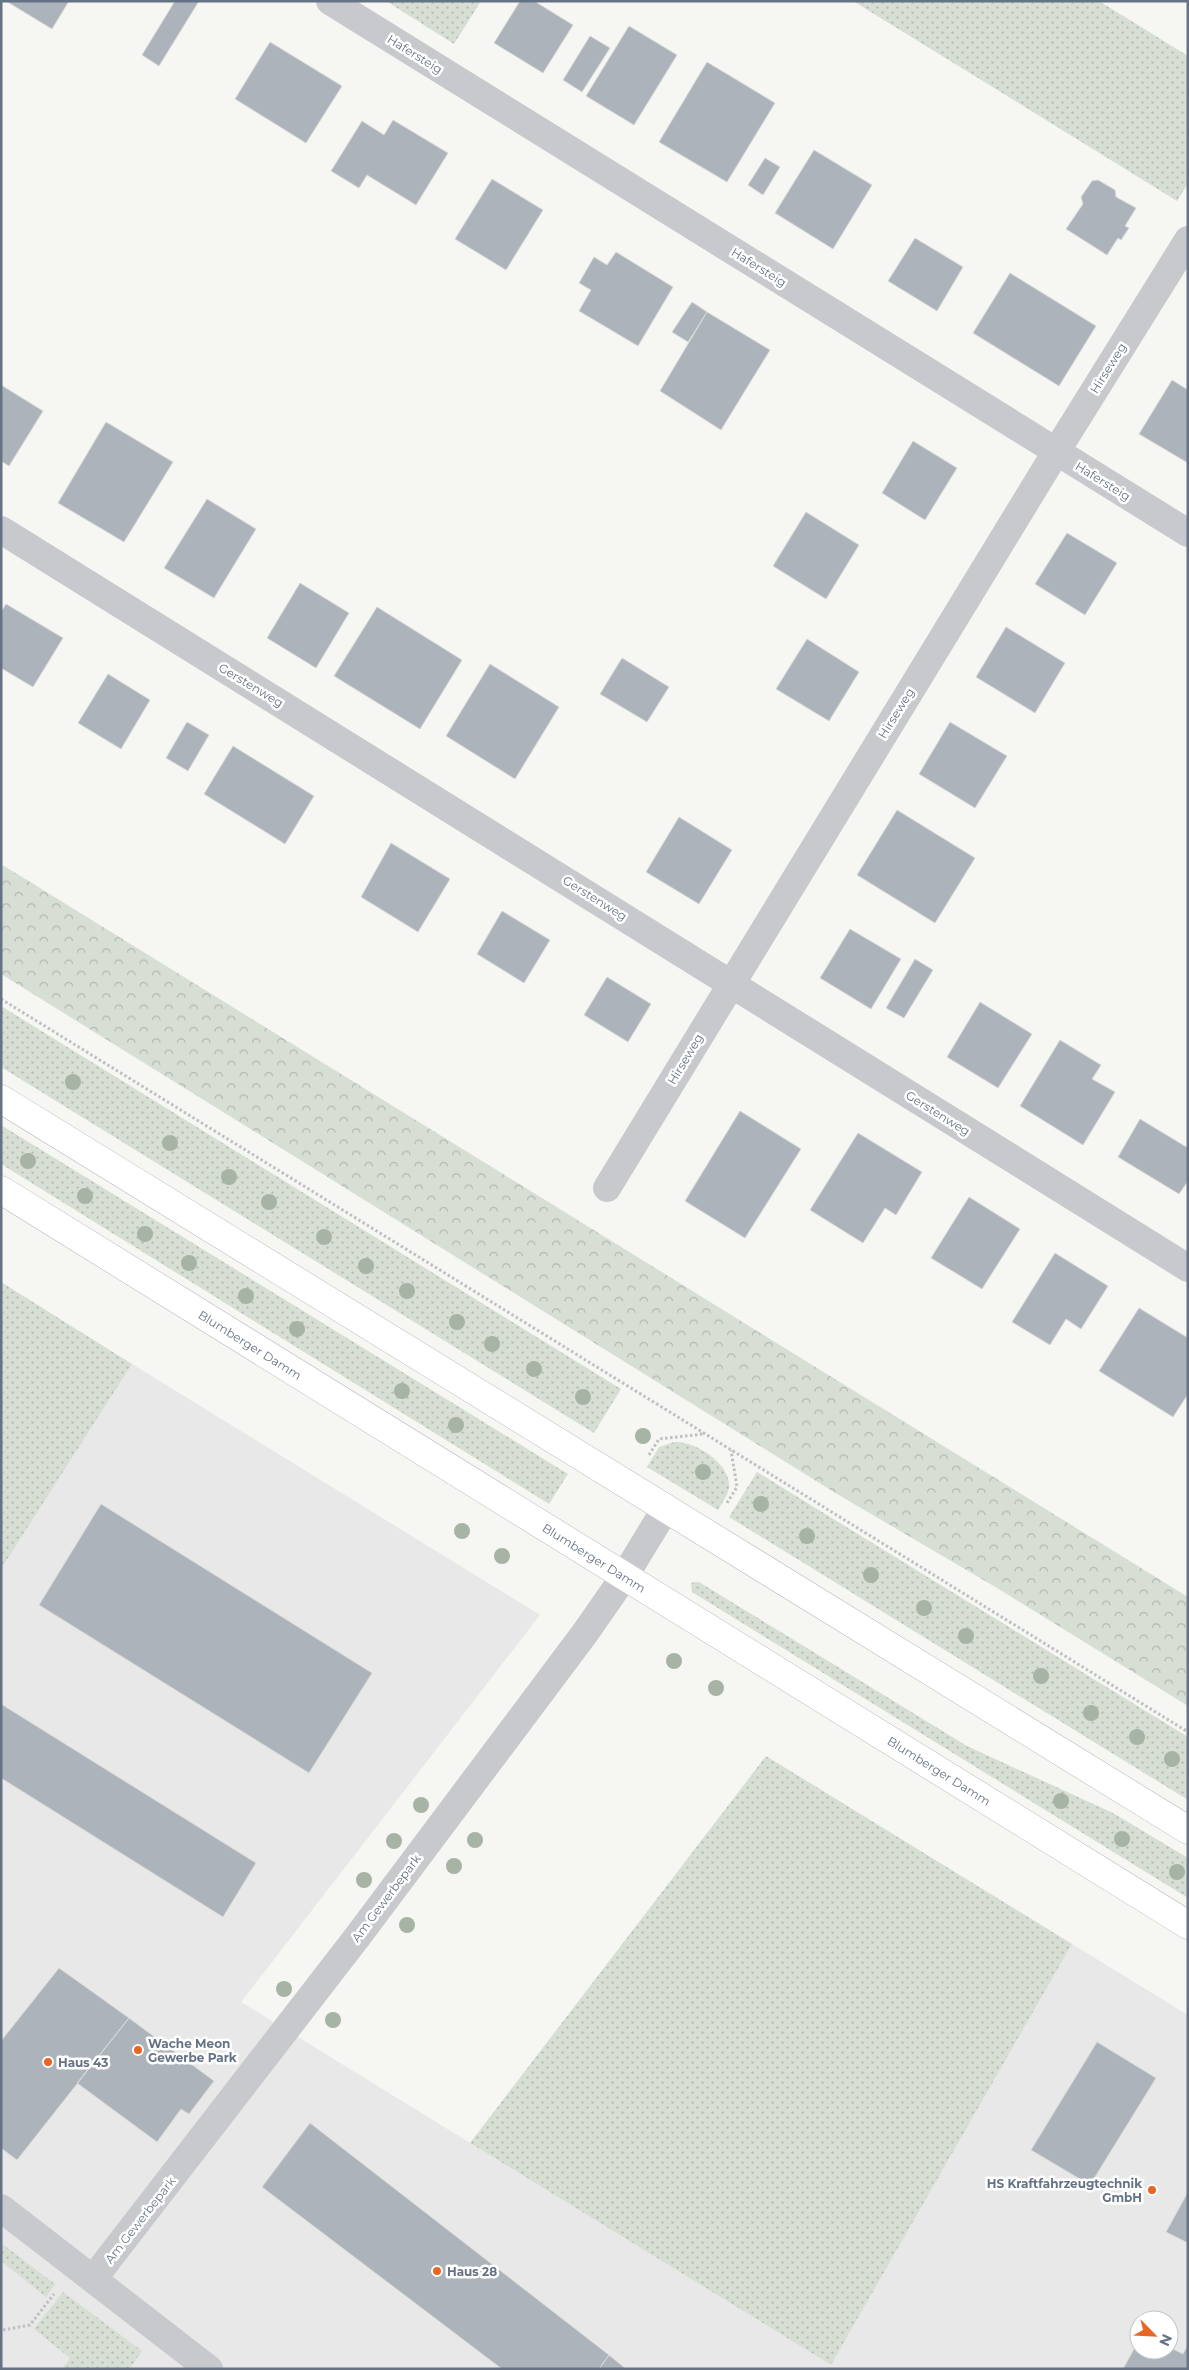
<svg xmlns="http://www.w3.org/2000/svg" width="1189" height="2370" viewBox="0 0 1189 2370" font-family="Montserrat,sans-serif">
	<defs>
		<pattern id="green-dots" width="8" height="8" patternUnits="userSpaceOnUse" patternTransform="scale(1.25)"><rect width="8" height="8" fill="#d7ded4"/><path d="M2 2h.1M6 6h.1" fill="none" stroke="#b2b8b2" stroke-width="1.8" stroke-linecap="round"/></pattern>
		<pattern id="forest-crowns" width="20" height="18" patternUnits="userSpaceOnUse" patternTransform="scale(1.25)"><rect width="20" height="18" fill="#d7ded4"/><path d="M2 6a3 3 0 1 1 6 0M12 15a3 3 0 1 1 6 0" fill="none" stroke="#b2b8b2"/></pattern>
	</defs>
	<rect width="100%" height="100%" fill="#f6f7f3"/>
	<path fill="#e7e8e7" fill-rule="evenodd" d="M132 1364 540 1615 241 2002 831 2365 1072 1944 1188 2015V2369H1V1569ZM1139 2320H1169V2350H1139Z"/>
	<path fill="url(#green-dots)" d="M386 1H481L454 44Z
		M853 1H1099L1188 56V183L1177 201Z
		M1 1006 621 1389 594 1433 1 1067Z
		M1 1125 568 1474 549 1504 1 1164Z
		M1 1282 132 1364 1 1569Z
		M674 1442C696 1441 732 1464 729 1489 727 1496 722 1503 718 1510L647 1467 659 1447Z
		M757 1472 1188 1737V1800L729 1517Z
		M695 1582H699L967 1746 1113 1813 1188 1858V1898L692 1592 691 1583Z
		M766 1756 1072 1944 831 2365 470 2143Z
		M1 2243 55 2284 46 2297 1 2261Z
		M63 2292 142 2351 129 2369H62L70 2358 34 2329Z"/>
	<path fill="url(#forest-crowns)" d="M1 864 1188 1597V1706L992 1585 837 1494 1 974Z"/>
	<path fill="#acb3ba" stroke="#d8d8d6" d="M6 1H69L52 29Z
		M175 1H199L159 66 142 55Z
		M520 1H534L573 25 543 73 494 43Z
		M629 26 677 55 634 125 586 96Z
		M590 36 610 48 582 92 563 80Z
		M270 42 342 86 306 143 235 99Z
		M707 62 775 103 727 182 659 142Z
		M393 120 448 153 416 205 367 175 359 188 331 171 362 121 384 135Z
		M814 150 872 185 833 249 775 213Z
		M765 158 780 167 763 195 748 185Z
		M492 179 543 210 506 270 455 239Z
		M1098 180 1115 190 1116 197 1136 208 1125 226 1129 228 1121 240 1118 238 1107 255 1066 229 1083 204 1081 197 1092 181Z
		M915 238 963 267 937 311 888 281Z
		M616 252 673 287 638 346 579 311 591 290 579 283 594 257 607 265Z
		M1010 273 1096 326 1059 386 973 333Z
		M692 302 707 312 688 342 672 332Z
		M707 312 770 350 721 430 660 391Z
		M1172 380 1188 390V463L1139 434Z
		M1 385 43 411 9 466 1 461Z
		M106 422 173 462 124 542 58 503Z
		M913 441 957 468 925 520 882 493Z
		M207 499 256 529 214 598 164 568Z
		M806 512 859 545 826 599 773 566Z
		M1067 533 1117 563 1085 615 1035 584Z
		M300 583 349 613 316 668 267 638Z
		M6 604 63 638 33 687 1 668V612Z
		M377 607 462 660 420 729 334 676Z
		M1006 627 1065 663 1035 713 976 677Z
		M807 639 859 672 829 721 776 689Z
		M622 658 669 687 647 722 600 694Z
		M490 664 559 707 515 779 446 736Z
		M108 674 150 700 121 749 78 723Z
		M187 722 209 735 188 771 166 758Z
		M950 722 1007 756 975 808 919 774Z
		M233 746 314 796 285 844 204 794Z
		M897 810 975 858 935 923 857 875Z
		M679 817 732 850 699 904 646 872Z
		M391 843 450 879 418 932 361 897Z
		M502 911 550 940 524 983 477 954Z
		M850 929 901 959 871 1009 820 978Z
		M915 959 933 970 904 1018 886 1008Z
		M607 977 651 1004 628 1042 584 1015Z
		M980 1002 1032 1034 998 1088 947 1057Z
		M1060 1040 1101 1065 1092 1079 1115 1092 1083 1145 1020 1106Z
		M740 1111 801 1149 745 1238 685 1201Z
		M1140 1119 1188 1148V1181L1179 1194 1118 1157Z
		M858 1133 922 1172 896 1215 885 1208 863 1243 810 1210Z
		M969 1197 1020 1229 982 1289 931 1258Z
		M1055 1253 1108 1286 1081 1329 1066 1319 1050 1345 1012 1322Z
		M1139 1308 1188 1338V1394L1173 1417 1099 1371Z
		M101 1504 372 1673 309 1773 39 1605Z
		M1 1704 256 1863 223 1917 1 1778Z
		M59 1968 129 2018 17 2160 1 2148V2041Z
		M129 2018 214 2081 189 2114 181 2109 157 2142 77 2083Z
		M1097 2042 1156 2078 1090 2185 1031 2150Z
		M310 2123 609 2355 599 2369H502L262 2187Z
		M1188 2192V2243L1166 2232Z
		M1139 2340V2350H1169V2347L1183 2354 1188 2345V2369H1123Z
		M609 2355 626 2369H599Z"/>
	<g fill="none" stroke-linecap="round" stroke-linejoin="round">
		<defs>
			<path id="major" d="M1 1099 1188 1830
				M1 1190 1188 1925"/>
		</defs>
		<use href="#major" stroke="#b7babf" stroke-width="29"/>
		<path stroke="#bec0c2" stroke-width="3" stroke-dasharray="2.5 2.5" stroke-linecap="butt" d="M1 999 1188 1732
			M649 1455 659 1439 703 1434
			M727 1503 737 1487 731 1450
			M3 2330 30 2325 54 2294"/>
		<path stroke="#c7c9cd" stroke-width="28" d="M330 1 1188 533
			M1 530 1188 1268
			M607 1188 1056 452 1188 240
			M1 2208 209 2369
			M93 2279 358 1936 585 1633 624 1577 666 1508"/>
		<use href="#major" stroke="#fff" stroke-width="28"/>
	</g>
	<g fill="#a7b3a4">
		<circle cx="73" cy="1082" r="8"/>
		<circle cx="170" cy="1143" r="8"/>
		<circle cx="28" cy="1161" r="8"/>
		<circle cx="229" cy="1177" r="8"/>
		<circle cx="85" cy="1196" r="8"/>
		<circle cx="269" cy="1202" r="8"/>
		<circle cx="145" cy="1234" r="8"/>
		<circle cx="324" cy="1237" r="8"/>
		<circle cx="189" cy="1263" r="8"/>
		<circle cx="366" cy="1266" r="8"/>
		<circle cx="407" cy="1291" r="8"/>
		<circle cx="246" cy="1296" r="8"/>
		<circle cx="457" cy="1322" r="8"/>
		<circle cx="297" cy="1329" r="8"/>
		<circle cx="492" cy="1344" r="8"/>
		<circle cx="534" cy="1369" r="8"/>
		<circle cx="402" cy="1391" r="8"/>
		<circle cx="583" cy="1397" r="8"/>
		<circle cx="456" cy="1425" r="8"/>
		<circle cx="643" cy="1436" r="8"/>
		<circle cx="703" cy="1472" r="8"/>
		<circle cx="761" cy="1504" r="8"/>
		<circle cx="462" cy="1531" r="8"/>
		<circle cx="807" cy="1536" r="8"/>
		<circle cx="502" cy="1556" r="8"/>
		<circle cx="871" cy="1575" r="8"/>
		<circle cx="924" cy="1608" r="8"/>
		<circle cx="966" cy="1636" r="8"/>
		<circle cx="674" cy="1661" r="8"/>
		<circle cx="1041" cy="1676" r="8"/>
		<circle cx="716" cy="1688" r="8"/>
		<circle cx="1091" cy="1713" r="8"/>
		<circle cx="1137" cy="1737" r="8"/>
		<circle cx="1172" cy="1759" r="8"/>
		<circle cx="1061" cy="1801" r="8"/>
		<circle cx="421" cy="1805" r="8"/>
		<circle cx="1122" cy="1839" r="8"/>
		<circle cx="475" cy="1840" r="8"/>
		<circle cx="394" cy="1841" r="8"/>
		<circle cx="454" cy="1866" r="8"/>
		<circle cx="1177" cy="1872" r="8"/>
		<circle cx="364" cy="1880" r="8"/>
		<circle cx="407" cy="1925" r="8"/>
		<circle cx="284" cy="1989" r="8"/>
		<circle cx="333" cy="2020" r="8"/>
	</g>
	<g fill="#e86623" stroke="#fff" stroke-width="2">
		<circle cx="138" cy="2050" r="5"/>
		<circle cx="48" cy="2062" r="5"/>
		<circle cx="1152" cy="2190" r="5"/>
		<circle cx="437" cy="2271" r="5"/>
	</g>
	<g text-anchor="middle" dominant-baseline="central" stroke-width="5" stroke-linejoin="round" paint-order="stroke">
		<g font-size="12" fill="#657385" stroke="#fff">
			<text transform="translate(415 54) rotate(32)">Hafersteig</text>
			<text transform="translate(759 267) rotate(32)">Hafersteig</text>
			<text transform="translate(1108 368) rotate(-58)">Hirseweg</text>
			<text transform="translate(1103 481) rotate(32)">Hafersteig</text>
			<text transform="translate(251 685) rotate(31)">Gerstenweg</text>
			<text transform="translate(896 713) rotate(-58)">Hirseweg</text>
			<text transform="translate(595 898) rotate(32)">Gerstenweg</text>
			<text transform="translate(685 1059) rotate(-59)">Hirseweg</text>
			<text transform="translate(938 1113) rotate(32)">Gerstenweg</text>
			<text transform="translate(250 1345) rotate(32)">Blumberger Damm</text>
			<text transform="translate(594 1558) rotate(32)">Blumberger Damm</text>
			<text transform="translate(939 1771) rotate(32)">Blumberger Damm</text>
			<text transform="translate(386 1898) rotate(-53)">Am Gewerbepark</text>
			<text transform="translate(140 2220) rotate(-52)">Am Gewerbepark</text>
		</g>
		<g font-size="12" font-weight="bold" fill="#657385" stroke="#fff" text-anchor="start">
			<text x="148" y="2043">Wache Meon<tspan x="148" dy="14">Gewerbe Park</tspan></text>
			<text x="58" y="2062">Haus 43</text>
			<text x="1142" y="2183" text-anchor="end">HS Kraftfahrzeugtechnik<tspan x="1142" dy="14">GmbH</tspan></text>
			<text x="447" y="2271">Haus 28</text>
		</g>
	</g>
	<rect width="1189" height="2370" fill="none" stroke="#657385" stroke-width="5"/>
	<g transform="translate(1154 2335) rotate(114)"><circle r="24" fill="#ffffff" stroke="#c1c7ce"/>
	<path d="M0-4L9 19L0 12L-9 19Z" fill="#e86623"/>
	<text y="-8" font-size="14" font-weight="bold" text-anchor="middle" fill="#657385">N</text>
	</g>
</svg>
